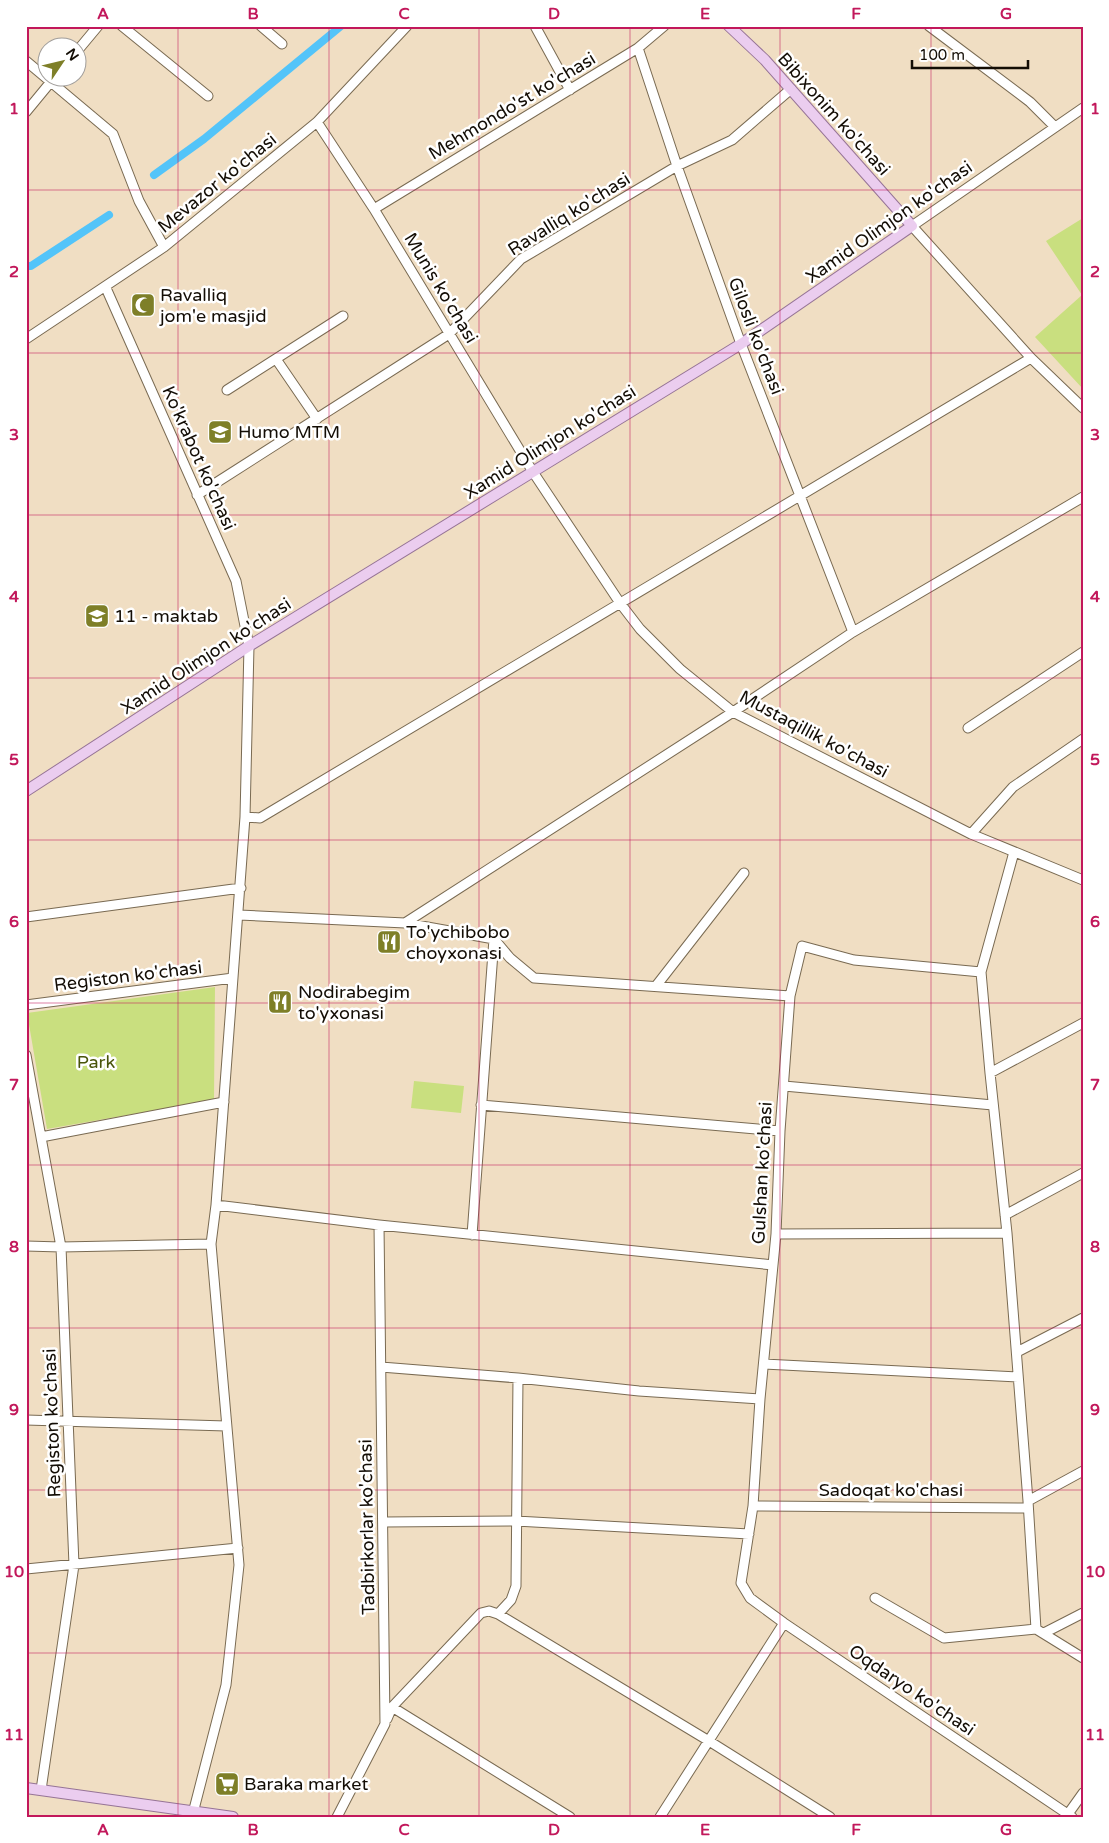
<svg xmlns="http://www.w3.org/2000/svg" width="1109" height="1843" viewBox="0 0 1109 1843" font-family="'Varela Round',sans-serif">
	<rect width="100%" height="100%" fill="#f0dec3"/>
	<path fill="#c9df7f" d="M1083 218V389L1035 337 1082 295 1046 241Z
		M215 987 214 1100 47 1129 27 1013Z
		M414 1081 464 1086 461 1113 411 1108Z"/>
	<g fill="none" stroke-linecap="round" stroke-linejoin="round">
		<path stroke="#53c4f9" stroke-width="8" d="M154 175 204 139 341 26
			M26 266H31L109 215"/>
		<defs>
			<path id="minor" d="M122 26 208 96
				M261 26 282 44
				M535 26 570 90
				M929 26 1030 102 1055 127
				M638 48 677 166 741 344 853 632
				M78 50 98 26
				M26 61 113 134 139 201 164 247
				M1083 108 912 226 1031 358 1083 408
				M26 112 54 78
				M317 122 374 209 533 472 620 603 640 629 680 669 733 712 971 834 1083 880
				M374 209 638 48 664 26
				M106 288 236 581 249 646 245 817 216 1205 211 1244 239 1565 226 1685 192 1817
				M26 339 164 247 317 122 407 26
				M276 359 317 419
				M227 390 343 316
				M197 495 449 334 521 259 677 166 732 140 791 89
				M968 728 1083 652
				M245 817 260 818 1031 358
				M971 834 1013 787 1083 739
				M1014 852 981 972 990 1073 1007 1233 1028 1501 1036 1629
				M239 915 405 923 733 712 853 632 1083 497
				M26 917 241 888
				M405 923 494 939 510 958 534 978 790 996
				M981 972 854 960 802 946 790 996 780 1131 776 1234 760 1399 753 1506 741 1583 750 1598 784 1623 1072 1817
				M656 986 744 873
				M26 1005 233 978
				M26 1055 61 1247 74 1565 41 1790
				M990 1073 1083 1023
				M784 1086 993 1105
				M481 1105 780 1131
				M41 1137 224 1102
				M216 1205 379 1225 773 1265
				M1005 1215 1083 1173
				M776 1234 1007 1233
				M472 1235 494 939
				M26 1246 61 1247 211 1244
				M1017 1352 1083 1318
				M764 1364 1018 1377
				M381 1367 518 1378 639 1391 760 1399
				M518 1378 516 1586 511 1600 498 1614 709 1741 830 1817
				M26 1420 226 1426
				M1028 1501 1083 1471
				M753 1506 1028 1508
				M384 1522 516 1521 749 1534
				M26 1569 238 1548
				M875 1598 944 1638 1036 1629 1083 1658
				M1044 1633 1083 1613
				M392 1707 481 1613 489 1611 498 1614
				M387 1719 392 1707 570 1817
				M1068 1814 1083 1793
				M337 1817 385 1724 379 1225
				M660 1817 784 1623"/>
			<path id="major" d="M26 791 249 646 741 344 912 226 765 60 729 26
				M26 1788 233 1817"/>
		</defs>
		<use href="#minor" stroke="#796a52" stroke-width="11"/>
		<use href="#major" stroke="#967496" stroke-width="12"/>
		<use href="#minor" stroke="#fff" stroke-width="9"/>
		<use href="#major" stroke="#ebcdef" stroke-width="10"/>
	</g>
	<path fill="none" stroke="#c2185b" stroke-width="1" stroke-opacity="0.55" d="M178 26V1817M329 26V1817M479 26V1817M630 26V1817M780 26V1817M931 26V1817M26 190H1083M26 353H1083M26 515H1083M26 678H1083M26 840H1083M26 1003H1083M26 1165H1083M26 1328H1083M26 1490H1083M26 1653H1083"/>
	<defs>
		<symbol id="mosque-square" viewBox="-11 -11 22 22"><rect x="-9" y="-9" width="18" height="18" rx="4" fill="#7e7f28" stroke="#fff"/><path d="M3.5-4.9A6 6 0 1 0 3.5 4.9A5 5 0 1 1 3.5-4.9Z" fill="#fff"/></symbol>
		<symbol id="school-square" viewBox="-11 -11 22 22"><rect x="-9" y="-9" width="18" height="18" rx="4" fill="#7e7f28" stroke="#fff"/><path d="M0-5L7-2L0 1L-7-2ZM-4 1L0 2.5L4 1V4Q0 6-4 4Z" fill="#fff"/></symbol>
		<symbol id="restaurant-square" viewBox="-11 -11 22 22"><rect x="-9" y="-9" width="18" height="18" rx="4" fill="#7e7f28" stroke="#fff"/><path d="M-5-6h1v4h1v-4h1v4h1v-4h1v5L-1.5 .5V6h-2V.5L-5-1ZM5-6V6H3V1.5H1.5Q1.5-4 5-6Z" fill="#fff"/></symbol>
		<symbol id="supermarket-square" viewBox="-11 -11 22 22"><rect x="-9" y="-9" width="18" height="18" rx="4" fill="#7e7f28" stroke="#fff"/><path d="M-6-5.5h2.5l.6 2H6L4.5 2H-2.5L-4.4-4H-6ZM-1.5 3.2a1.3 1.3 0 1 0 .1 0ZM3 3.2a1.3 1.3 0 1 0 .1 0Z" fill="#fff"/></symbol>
	</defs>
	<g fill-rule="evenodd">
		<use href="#mosque-square" x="129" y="291" width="28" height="28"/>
		<use href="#school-square" x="206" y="418" width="28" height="28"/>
		<use href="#school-square" x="83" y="602" width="28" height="28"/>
		<use href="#restaurant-square" x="375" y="928" width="28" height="28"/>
		<use href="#restaurant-square" x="266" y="988" width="28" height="28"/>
		<use href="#supermarket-square" x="213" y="1770" width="28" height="28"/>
	</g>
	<g text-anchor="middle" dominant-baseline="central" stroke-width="5" stroke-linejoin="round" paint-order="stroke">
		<g font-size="18" fill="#130d05" stroke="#fff">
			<text transform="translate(512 106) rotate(-31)">Mehmondo'st ko'chasi</text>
			<text transform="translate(834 114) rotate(48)">Bibixonim ko'chasi</text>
			<text transform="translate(217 183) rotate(-39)">Mevazor ko'chasi</text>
			<text transform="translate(569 214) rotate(-32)">Ravalliq ko'chasi</text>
			<text transform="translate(889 222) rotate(-35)">Xamid Olimjon ko'chasi</text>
			<text transform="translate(441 288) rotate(59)">Munis ko'chasi</text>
			<text transform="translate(756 336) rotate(69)">Gilosli ko'chasi</text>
			<text transform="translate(550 442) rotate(-32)">Xamid Olimjon ko'chasi</text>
			<text transform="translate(199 458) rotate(66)">Ko'krabot ko'chasi</text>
			<text transform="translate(206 656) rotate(-33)">Xamid Olimjon ko'chasi</text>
			<text transform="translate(814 734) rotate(28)">Mustaqillik ko'chasi</text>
			<text transform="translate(128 976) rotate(-7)">Registon ko'chasi</text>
			<text transform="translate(762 1173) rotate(-87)">Gulshan ko'chasi</text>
			<text transform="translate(52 1423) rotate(-92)">Registon ko'chasi</text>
			<text x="891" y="1490">Sadoqat ko'chasi</text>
			<text transform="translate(367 1527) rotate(-91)">Tadbirkorlar ko'chasi</text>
			<text transform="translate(912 1690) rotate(34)">Oqdaryo ko'chasi</text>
		</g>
		<g font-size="18" fill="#130d05" stroke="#fff" text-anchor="start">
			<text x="160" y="295">Ravalliq<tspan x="160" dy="21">jom'e masjid</tspan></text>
			<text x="238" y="432">Humo MTM</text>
			<text x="114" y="616">11 - maktab</text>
			<text x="406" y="932">To'ychibobo<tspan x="406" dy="21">choyxonasi</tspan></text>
			<text x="298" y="992">Nodirabegim<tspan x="298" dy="21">to'yxonasi</tspan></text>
			<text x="244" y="1784">Baraka market</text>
		</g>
		<g font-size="18" fill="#48540a" stroke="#fff">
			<text x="96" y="1062">Park</text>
		</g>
	</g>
	<rect width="1109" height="1843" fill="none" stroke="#ffffff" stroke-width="55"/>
	<g transform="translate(62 62) rotate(55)"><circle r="24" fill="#ffffff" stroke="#a19e9b"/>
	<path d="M0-4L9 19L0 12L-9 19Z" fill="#7e7f28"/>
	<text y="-8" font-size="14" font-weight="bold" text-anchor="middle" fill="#130d05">N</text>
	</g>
	<path d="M912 60v8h116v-8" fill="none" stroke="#130d05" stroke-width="2.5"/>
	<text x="919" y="60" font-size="15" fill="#130d05" stroke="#ffffff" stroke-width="4" paint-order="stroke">100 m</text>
	<rect x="28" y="28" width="1054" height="1788" fill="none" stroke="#c2185b" stroke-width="2"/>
	<g font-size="16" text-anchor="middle" font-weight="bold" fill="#c2185b">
		<text x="103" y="19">A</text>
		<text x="253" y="19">B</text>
		<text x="404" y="19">C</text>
		<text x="554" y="19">D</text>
		<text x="705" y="19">E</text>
		<text x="856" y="19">F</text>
		<text x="1006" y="19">G</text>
		<text x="14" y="114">1</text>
		<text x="1095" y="114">1</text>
		<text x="14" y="277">2</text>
		<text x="1095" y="277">2</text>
		<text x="14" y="440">3</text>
		<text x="1095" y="440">3</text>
		<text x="14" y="602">4</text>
		<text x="1095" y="602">4</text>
		<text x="14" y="765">5</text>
		<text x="1095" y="765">5</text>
		<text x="14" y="927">6</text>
		<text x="1095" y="927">6</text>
		<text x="14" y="1090">7</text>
		<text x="1095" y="1090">7</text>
		<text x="14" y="1252">8</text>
		<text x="1095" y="1252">8</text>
		<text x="14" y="1415">9</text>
		<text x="1095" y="1415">9</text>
		<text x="14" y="1577">10</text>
		<text x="1095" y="1577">10</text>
		<text x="14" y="1740">11</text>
		<text x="1095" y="1740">11</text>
		<text x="103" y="1835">A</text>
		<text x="253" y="1835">B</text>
		<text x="404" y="1835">C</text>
		<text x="554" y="1835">D</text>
		<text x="705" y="1835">E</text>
		<text x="856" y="1835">F</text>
		<text x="1006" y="1835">G</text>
	</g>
</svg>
